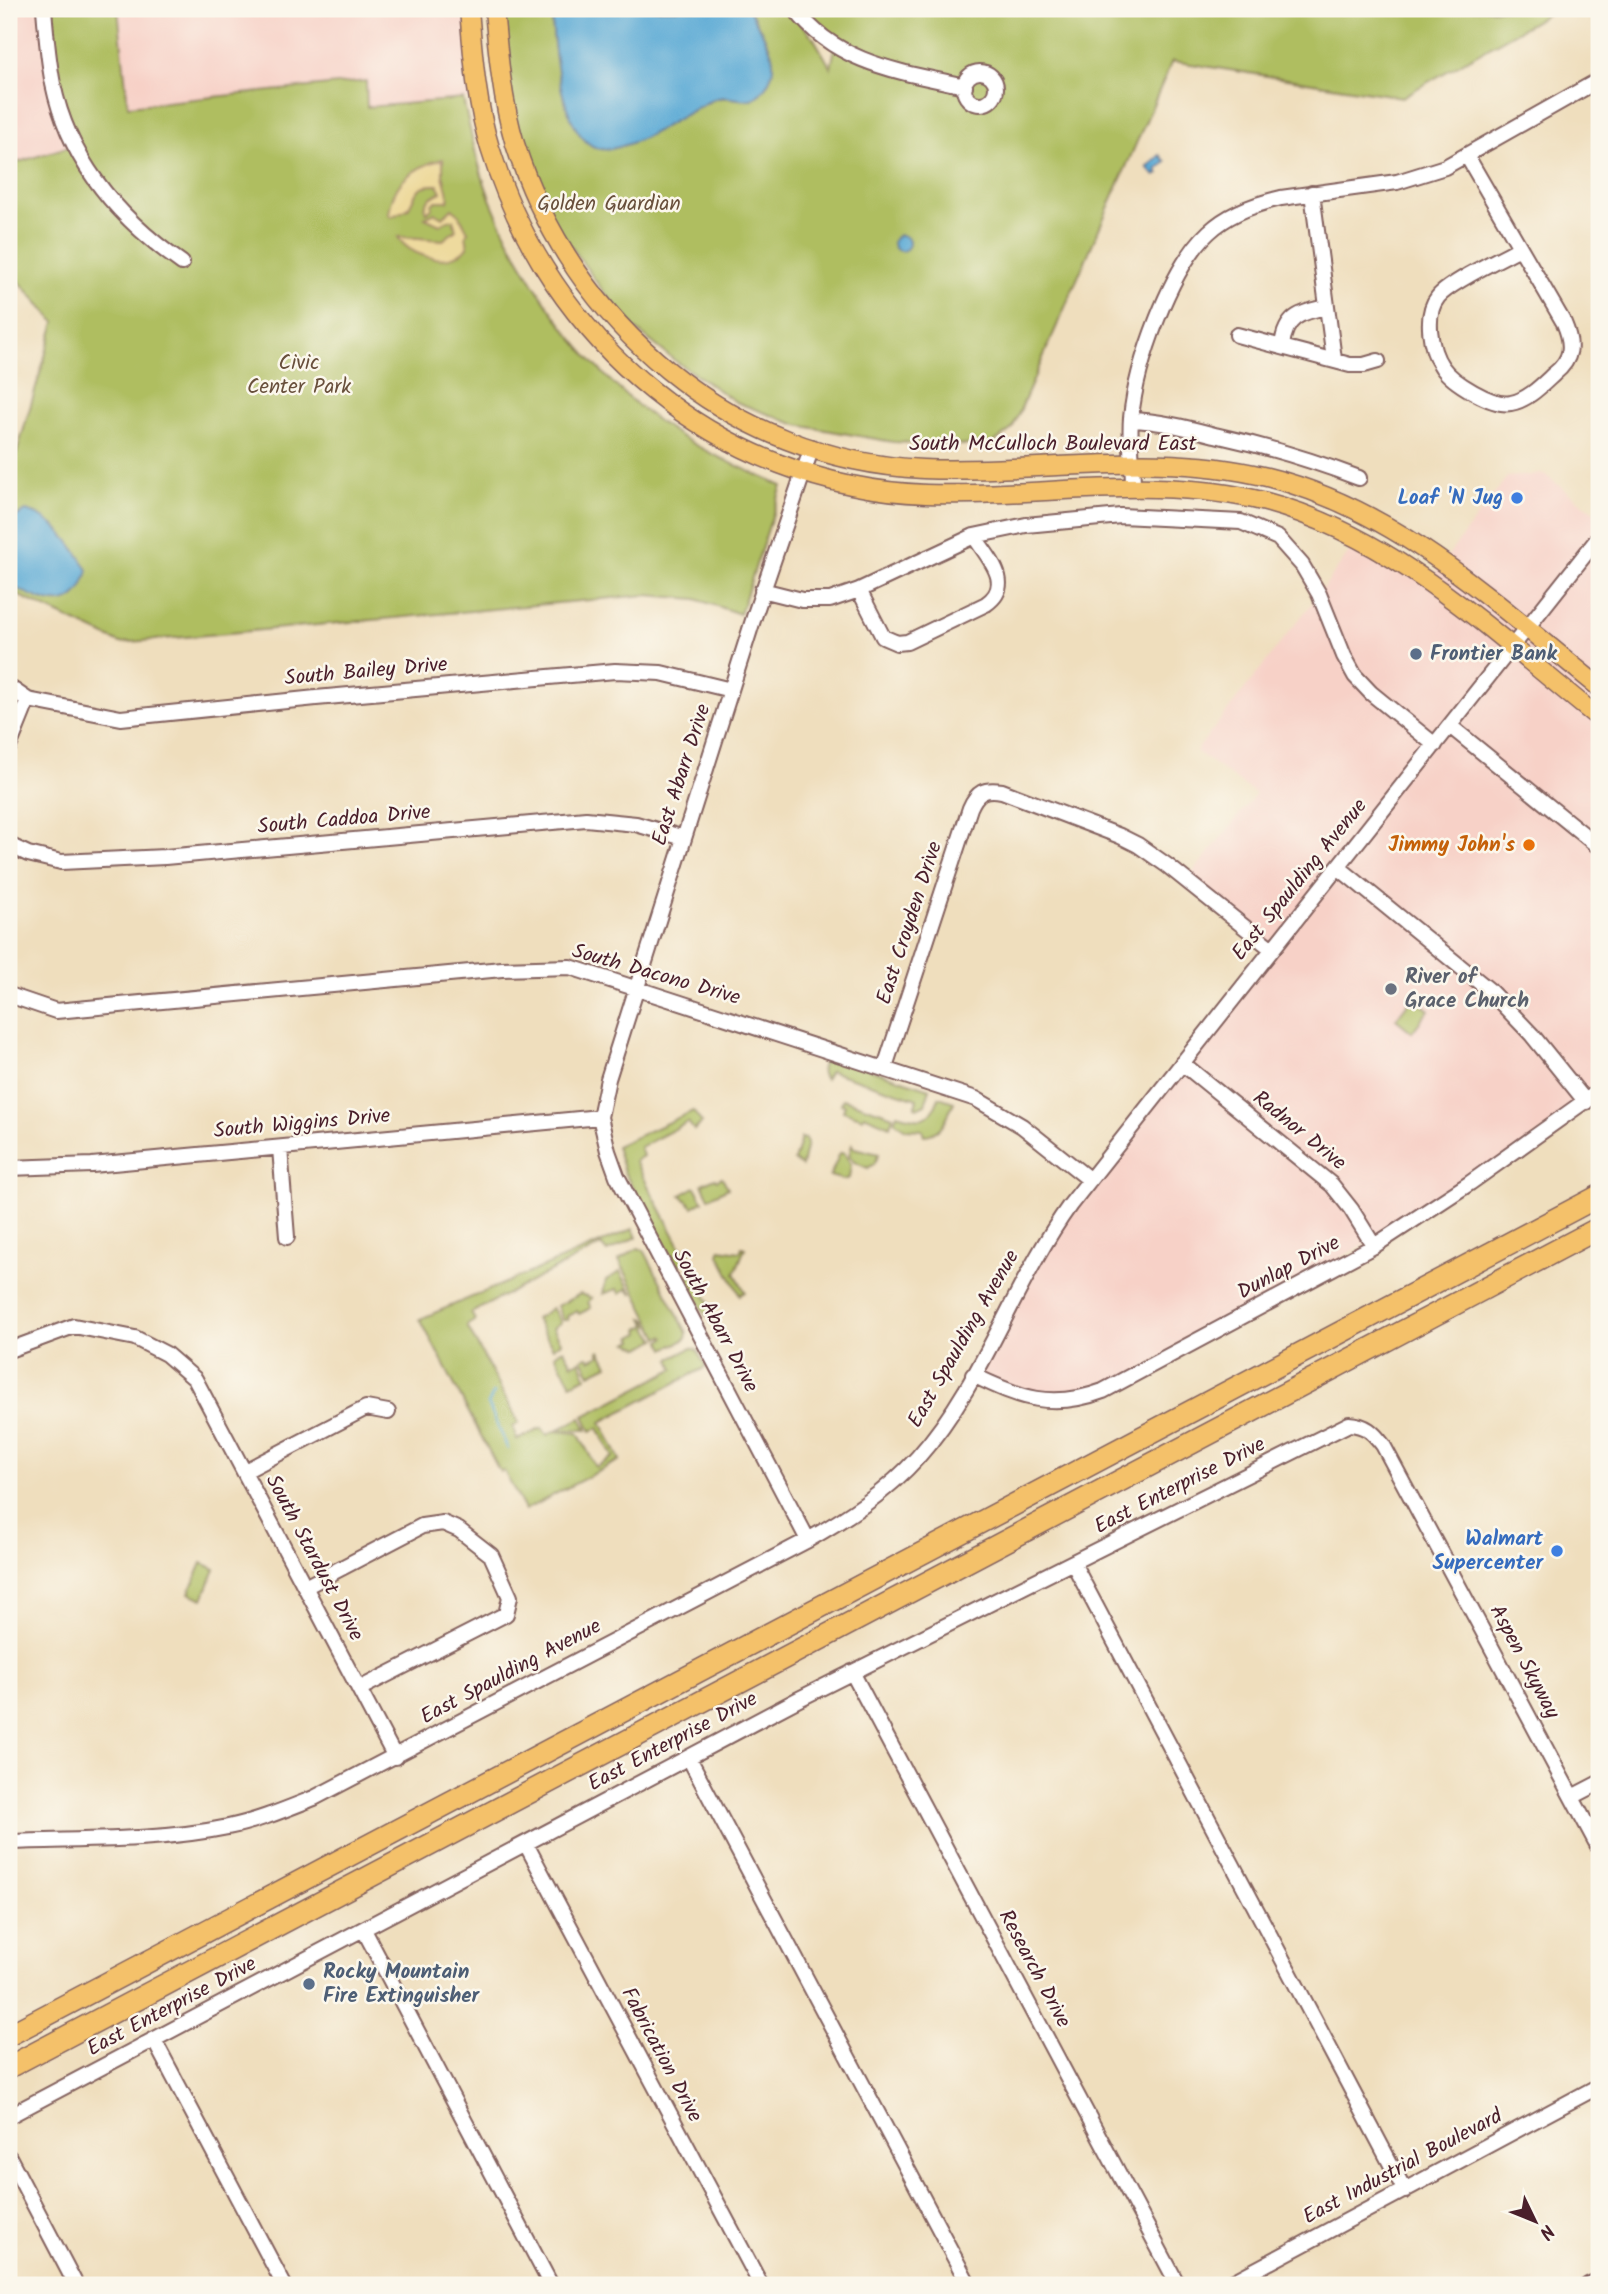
<svg xmlns="http://www.w3.org/2000/svg" width="1608" height="2294" viewBox="0 0 1608 2294" font-family="Kalam,sans-serif">
	<rect width="100%" height="100%" fill="#fbf7ec"/>
	<filter id="ink" filterUnits="userSpaceOnUse"><feTurbulence type="fractalNoise" baseFrequency=".0143" numOctaves="2"/><feDisplacementMap in="SourceGraphic" scale="14" xChannelSelector="R" yChannelSelector="G"/><feConvolveMatrix kernelMatrix="1 2 1 2 8 2 1 2 1" color-interpolation-filters="sRGB"/></filter>
	<filter id="wash" filterUnits="userSpaceOnUse"><feTurbulence type="fractalNoise" baseFrequency=".00686" numOctaves="4" result="noise"/><feDisplacementMap in="SourceGraphic" scale="28" xChannelSelector="R" yChannelSelector="G"/><feGaussianBlur stdDeviation="1.57" result="paint"/><feColorMatrix in="noise" values="0 0 0 0 0 0 0 0 0 0 0 0 0 0 0 0 0 1.4 0 .05"/><feComposite in="paint" operator="in"/></filter>
	<g filter="url(#wash)">
		<rect width="100%" height="100%" fill="#efdebd"/>
		<path fill="#f7d1c7" d="M9 9H44L74 145 9 165Z
			M118 9H469L479 98 366 107 365 81 128 106Z
			M1544 474 1599 516V1091L1457 1192 1103 1391 1063 1401 973 1375 1034 1260 1271 949 1186 881 1256 794 1196 751 1319 594 1359 539 1428 582 1507 477Z"/>
		<path fill="#afbe61" stroke="#7c6e46" stroke-width="2" d="M44 9H118L128 106 366 81 367 107 463 99C471 134 478 168 491 201 528 291 595 382 677 434 710 455 747 470 782 486L740 614 696 599 646 595 120 643 9 591V480L55 322 9 270V165L74 145 66 126Z
			M501 9H552C552 42 558 78 570 109 576 121 579 138 592 145 619 161 688 109 715 99 726 95 739 101 752 99L770 47 749 9H788L813 37 831 68 835 47 805 14 810 9H1556L1402 97 1172 61 1012 429 989 446 893 442 797 425 736 402 674 360 633 327 600 287 549 215 520 147 506 82Z
			M1413 997 1429 1010 1412 1032 1396 1019Z
			M826 1055 930 1089 925 1104 917 1108 915 1107 917 1099 830 1071 825 1079C818 1072 823 1064 826 1055Z
			M939 1097 954 1102C947 1116 943 1134 924 1135L922 1130 906 1129 894 1121 897 1114C920 1121 931 1123 939 1097Z
			M843 1099 893 1116 890 1126 864 1115 863 1118 843 1111 845 1105 841 1104Z
			M693 1111 702 1123 694 1130 688 1122 640 1147 643 1156 635 1161 682 1250 690 1248 688 1259 677 1266 624 1172 616 1146Z
			M801 1138 805 1139 807 1143 802 1166 794 1161Z
			M852 1145 854 1148 879 1154 875 1163 868 1168 854 1162 849 1155Z
			M840 1153H844L851 1164 849 1178 844 1180 830 1176Z
			M722 1177 728 1188 709 1198 702 1184 715 1178 717 1180Z
			M695 1187 703 1201 693 1207 681 1195Z
			M633 1229 637 1237 607 1252 601 1245 471 1313 475 1320 467 1326 519 1423 513 1427 517 1440 542 1428 547 1435 554 1431 578 1433 596 1467 613 1457 598 1428 591 1431 584 1416 674 1369 670 1359 691 1348 697 1350 706 1367 601 1422 620 1460 525 1510 504 1471 500 1472 420 1319Z
			M742 1247 745 1248 735 1273 745 1292 740 1295 719 1255 720 1249 740 1252Z
			M638 1248 644 1250 687 1333 686 1339 665 1349 661 1341 665 1338 663 1336 659 1338 619 1260Z
			M620 1272 633 1294 627 1289 620 1293 617 1289 603 1294 606 1280Z
			M696 1274 706 1279 699 1284 714 1312 706 1316 684 1279Z
			M580 1294 592 1298 588 1302 591 1308 579 1314 577 1311 567 1316 568 1320H563L557 1306Z
			M552 1308 561 1322 553 1328 561 1342 553 1348 536 1319Z
			M643 1318 646 1319 650 1326 648 1328 656 1339 641 1348 628 1343 634 1340 632 1337 640 1333 639 1329 647 1325Z
			M561 1350H564L572 1364 580 1361 586 1377 571 1384 555 1355Z
			M600 1350 608 1365 590 1374 582 1359 588 1357 590 1360 600 1355 598 1351Z
			M581 1418 587 1430H557Z
			M202 1563 215 1569 203 1599 189 1593Z"/>
		<path fill="#eeda9e" stroke="#9c7c64" stroke-width="2" d="M443 159V175L449 198 448 201H436L432 204V208L426 212C423 201 432 196 441 192L438 185C415 184 418 192 408 209L391 217 389 215C392 182 413 167 443 159Z
			M452 208 458 213 468 232 466 235 468 247C465 249 463 252 459 254 441 265 409 255 398 237 414 237 427 239 443 240L456 230 453 220H449L440 225 425 218 435 213 443 217Z"/>
		<path fill="#5baad5" stroke="#526480" stroke-width="2" d="M552 9H749C759 32 784 56 768 83 751 114 732 90 712 100 679 116 647 142 611 149 561 158 552 40 552 9Z
			M1160 155 1166 162 1157 170 1159 174 1155 176 1147 167Z
			M893 243a8 8 0 1 1 16 0a8 8 0 1 1-16 0Z
			M26 511C54 517 74 546 88 570 76 620 43 601 9 585V526L15 517Z"/>
		<g fill="none" stroke-linecap="round" stroke-linejoin="round">
			<path stroke="#5baad5" stroke-width="2.5" d="M494 1393 488 1404 508 1449"/>
		</g>
	</g>
	<g filter="url(#ink)">
		<g fill="none" stroke-linecap="round" stroke-linejoin="round">
			<defs>
				<path id="minor" d="M44 9C46 34 48 59 53 84 69 161 119 219 182 263
					M795 9C836 64 902 72 965 86
					M964 88a16 16 0 1 1 32 0a16 16 0 1 1-32 0Z
					M1467 156 1564 323C1573 344 1573 359 1554 374 1542 385 1528 400 1511 403 1493 407 1452 382 1442 367 1430 350 1424 314 1438 297 1449 283 1501 258 1520 248
					M1312 193 1334 359
					M1237 335 1350 365H1364L1378 361
					M1282 346C1285 317 1300 312 1327 307
					M1131 420C1160 421 1187 428 1215 435 1265 446 1312 460 1359 478
					M1133 487C1133 465 1129 440 1131 418 1136 365 1170 268 1209 232 1229 213 1255 204 1281 198L1397 182 1445 167 1599 80
					M762 590 802 600H830L859 590 974 536 1026 525 1121 516 1241 522 1278 538 1302 565 1319 594 1344 656 1355 676 1371 693 1435 745
					M859 590 883 637 897 643 907 642 986 604C1015 584 988 558 974 536
					M9 687 28 700 121 718 316 698 615 671 661 673 731 690
					M1450 726 1599 847
					M9 747 28 700
					M9 845 28 854 61 862 165 857 586 819 636 824 684 838
					M1338 867 1489 990 1532 1035 1586 1102
					M9 995 56 1011 502 969 570 967 976 1099 1022 1126 1090 1180
					M1182 1063 1332 1185 1351 1209 1374 1246
					M885 1067 970 808C977 792 984 788 1002 791L1120 836 1138 845 1168 866 1272 949
					M280 1148 287 1237
					M9 1168 92 1165 600 1117
					M9 1350 74 1326 135 1338 166 1354 195 1379 395 1757
					M973 1375C1020 1398 1052 1410 1103 1391L1374 1246 1470 1183 1599 1091
					M245 1471 366 1408 388 1412
					M808 1540 617 1176 608 1151 600 1117 608 1079 754 617 812 447
					M1073 1563 1405 2191
					M305 1587 422 1526 443 1523 459 1530 491 1555 510 1597 506 1614 359 1689
					M852 1672 1178 2285
					M689 1758 969 2285
					M1572 1797 1599 1783
					M9 1842C81 1839 156 1842 228 1827 258 1821 286 1809 314 1798L808 1540C848 1517 887 1492 918 1457 983 1384 1013 1284 1070 1205L1599 537
					M526 1844 761 2285
					M364 1930 551 2285
					M154 2040 284 2285
					M9 2116 797 1700 1349 1424C1366 1425 1373 1432 1383 1445L1599 1848
					M9 2157 76 2285
					M1227 2285 1599 2086
					M1588 2285 1599 2280"/>
				<path id="major" d="M469 9C473 55 476 103 490 148 549 342 720 486 926 494 1039 498 1155 473 1266 502 1397 537 1496 636 1599 718
					M494 9C498 54 502 100 515 144 572 324 731 460 923 469 1038 474 1154 449 1267 477 1398 509 1497 605 1599 687"/>
				<path id="highway" d="M9 2035 1599 1196
					M9 2067 1599 1228"/>
			</defs>
			<use href="#minor" stroke="#84625e" stroke-width="18"/>
			<use href="#major" stroke="#84625e" stroke-width="21"/>
			<use href="#highway" stroke="#84625e" stroke-width="24"/>
			<use href="#minor" stroke="#fff" stroke-width="14"/>
			<use href="#major" stroke="#f4c16b" stroke-width="18"/>
			<use href="#highway" stroke="#f4c16b" stroke-width="21"/>
		</g>
	</g>
	<g fill="#3f7fe0" stroke="#fbf7ec" stroke-width="2.5">
		<circle cx="1517" cy="498" r="7"/>
		<circle cx="1557" cy="1551" r="7"/>
	</g>
	<g fill="#5c6f8a" stroke="#fbf7ec" stroke-width="2.5">
		<circle cx="1416" cy="654" r="7"/>
		<circle cx="309" cy="1984" r="7"/>
	</g>
	<circle fill="#e8710a" stroke="#fbf7ec" stroke-width="2.5" cx="1529" cy="845" r="7"/>
	<circle fill="#6b7280" stroke="#fbf7ec" stroke-width="2.5" cx="1391" cy="989" r="7"/>
	<g text-anchor="middle" dominant-baseline="central" stroke-width="5" stroke-linejoin="round" paint-order="stroke">
		<g font-size="21" fill="#684f3b" stroke="#fbf7ec">
			<text x="609" y="204">Golden Guardian</text>
			<text x="299" y="363">Civic<tspan x="299" dy="24">Center Park</tspan></text>
		</g>
		<g font-size="21" fill="#4a1f2b" stroke="#fbf7ec">
			<text x="1053" y="444">South McCulloch Boulevard East</text>
			<text transform="translate(366 672) rotate(-5)">South Bailey Drive</text>
			<text transform="translate(682 775) rotate(-72)">East Abarr Drive</text>
			<text transform="translate(344 820) rotate(-5)">South Caddoa Drive</text>
			<text transform="translate(1300 880) rotate(-51)">East Spaulding Avenue</text>
			<text transform="translate(910 923) rotate(-72)">East Croyden Drive</text>
			<text transform="translate(656 975) rotate(16)">South Dacono Drive</text>
			<text transform="translate(302 1124) rotate(-5)">South Wiggins Drive</text>
			<text transform="translate(1299 1131) rotate(39)">Radnor Drive</text>
			<text transform="translate(1289 1268) rotate(-28)">Dunlap Drive</text>
			<text transform="translate(715 1321) rotate(62)">South Abarr Drive</text>
			<text transform="translate(964 1339) rotate(-60)">East Spaulding Avenue</text>
			<text transform="translate(1180 1486) rotate(-27)">East Enterprise Drive</text>
			<text transform="translate(314 1558) rotate(62)">South Stardust Drive</text>
			<text transform="translate(1524 1662) rotate(62)">Aspen Skyway</text>
			<text transform="translate(511 1672) rotate(-28)">East Spaulding Avenue</text>
			<text transform="translate(673 1742) rotate(-28)">East Enterprise Drive</text>
			<text transform="translate(1034 1969) rotate(62)">Research Drive</text>
			<text transform="translate(172 2007) rotate(-28)">East Enterprise Drive</text>
			<text transform="translate(661 2055) rotate(62)">Fabrication Drive</text>
			<text transform="translate(1403 2167) rotate(-28)">East Industrial Boulevard</text>
		</g>
		<g font-size="21" font-weight="bold" fill="#366cbe" stroke="#fbf7ec" text-anchor="end">
			<text x="1503" y="498">Loaf 'N Jug</text>
			<text x="1543" y="1539">Walmart<tspan x="1543" dy="24">Supercenter</tspan></text>
		</g>
		<g font-size="21" font-weight="bold" fill="#4e5e75" stroke="#fbf7ec" text-anchor="start">
			<text x="1430" y="654">Frontier Bank</text>
			<text x="323" y="1972">Rocky Mountain<tspan x="323" dy="24">Fire Extinguisher</tspan></text>
		</g>
		<g font-size="21" font-weight="bold" fill="#c56008" stroke="#fbf7ec" text-anchor="end">
			<text x="1515" y="845">Jimmy John's</text>
		</g>
		<g font-size="21" font-weight="bold" fill="#5b616d" stroke="#fbf7ec" text-anchor="start">
			<text x="1405" y="977">River of<tspan x="1405" dy="24">Grace Church</tspan></text>
		</g>
	</g>
	<rect width="1608" height="2294" fill="none" stroke="#fbf7ec" stroke-width="35"/>
	<g transform="translate(1535 2221) rotate(133)" stroke="#fbf7ec" stroke-width="5" paint-order="stroke">
	<path d="M0-5L12 26L0 18L-12 26Z" fill="#4a1f2b"/>
	<text y="-10" font-size="19" font-weight="bold" text-anchor="middle" fill="#4a1f2b">N</text>
	</g>
</svg>
